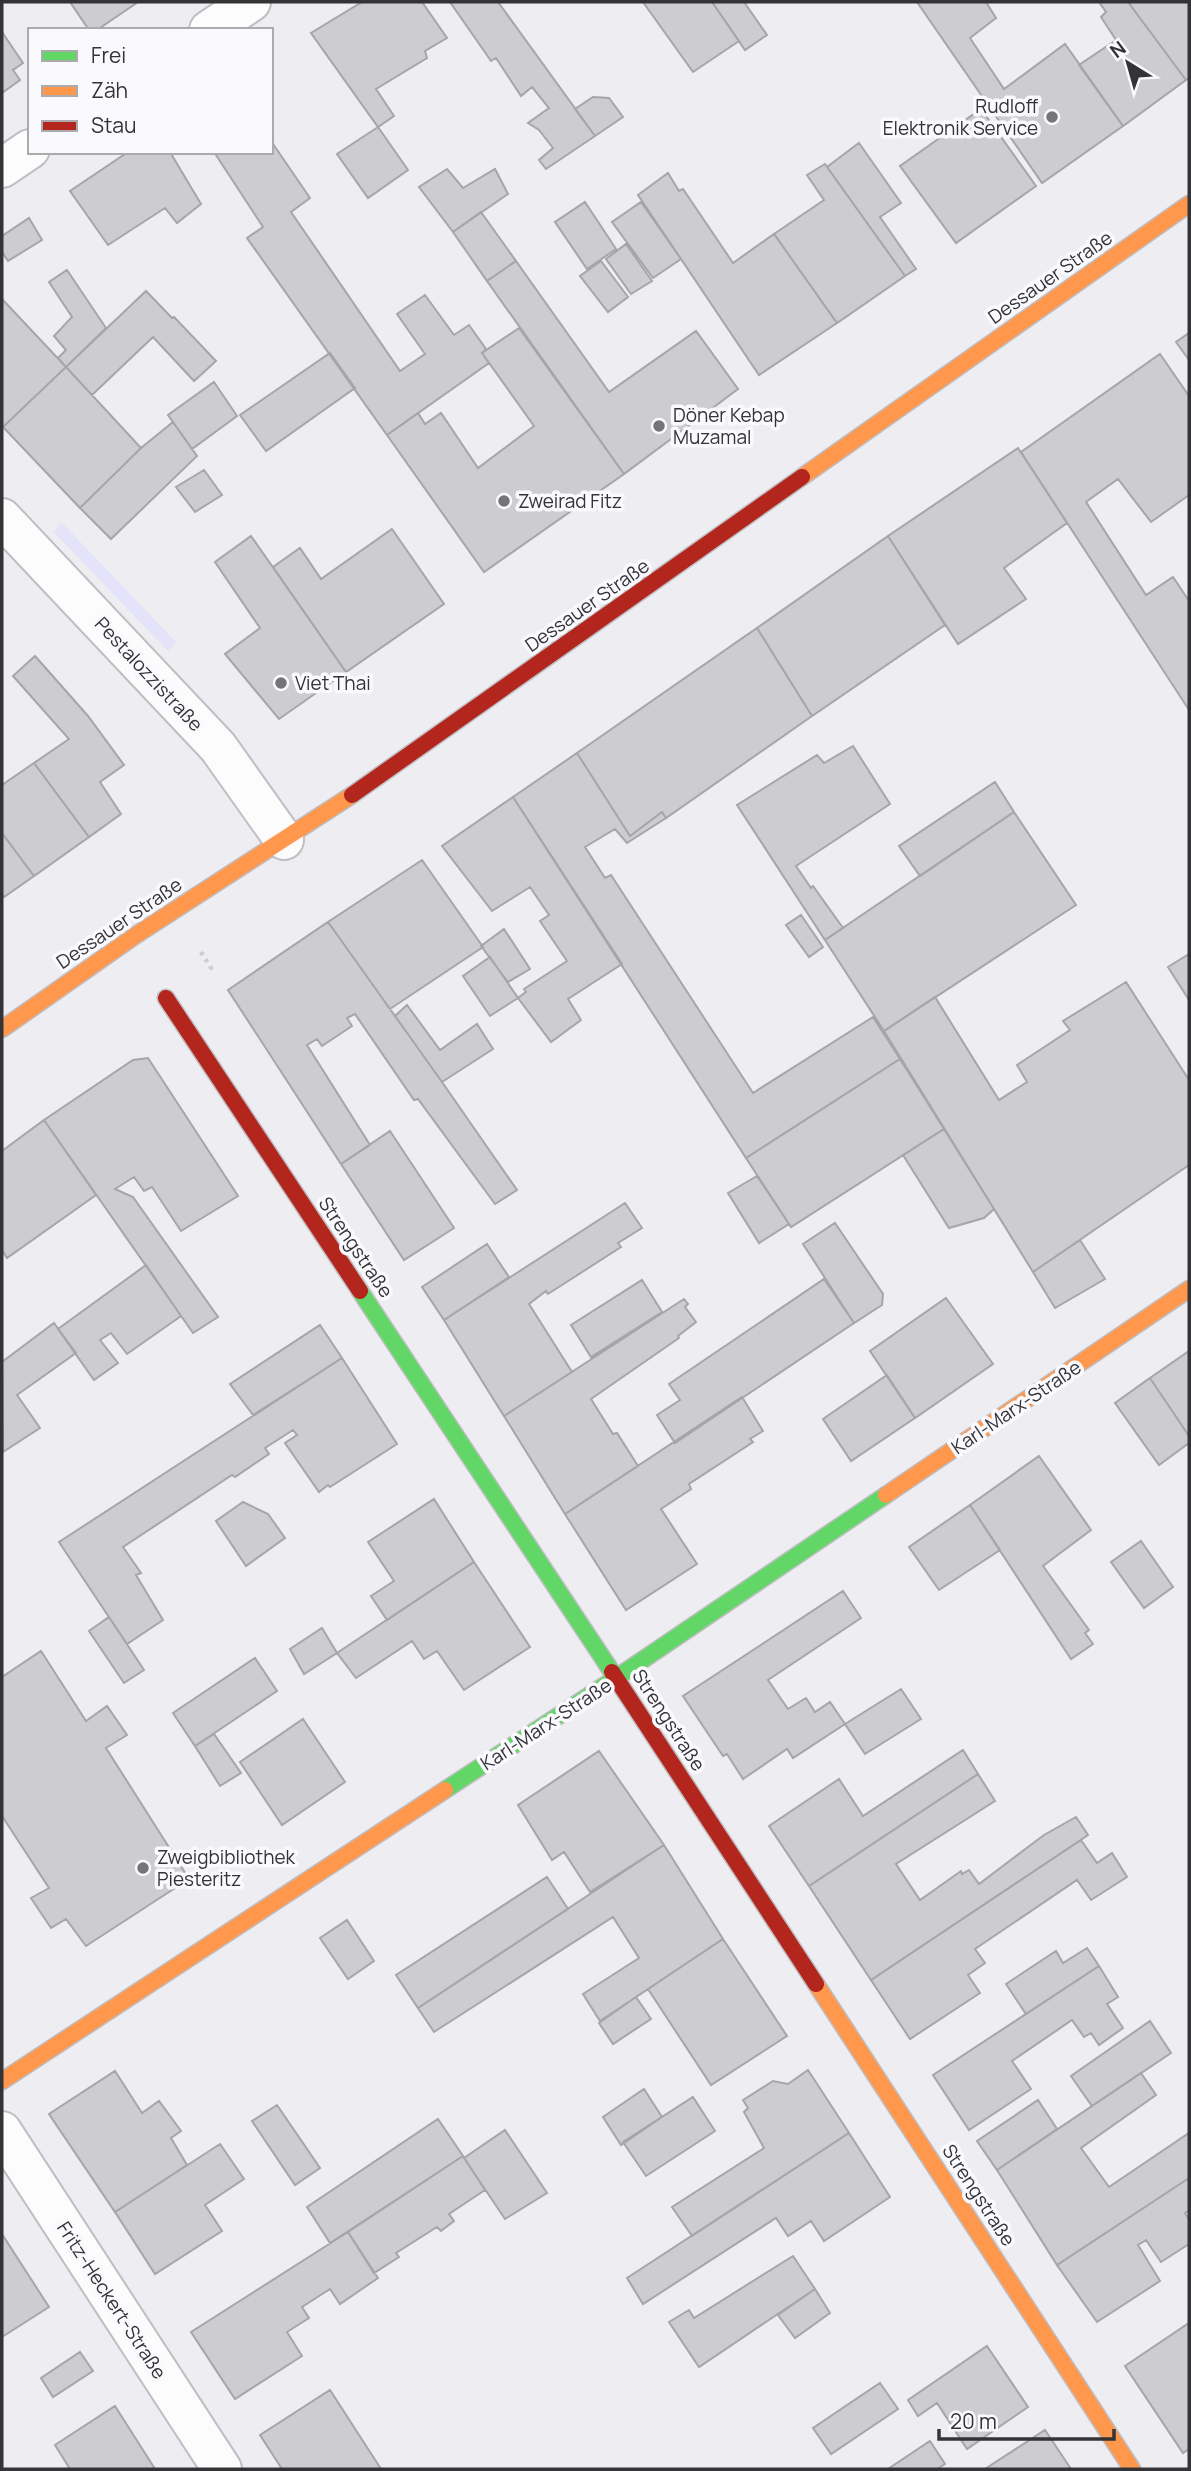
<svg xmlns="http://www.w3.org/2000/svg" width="1191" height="2471" viewBox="0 0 1191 2471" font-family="Manrope,sans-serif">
	<rect width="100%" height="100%" fill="#ededf2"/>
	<path fill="#e4e3f9" d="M62 523 176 642 168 651 53 531Z"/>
	<path fill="#cdcdd1" stroke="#a6a6a9" stroke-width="2" d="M70 2H138L97 30H89Z
		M362 2H422L447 38 425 51 427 58 376 89 394 116 378 127 311 33Z
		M450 2H498L595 136 546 169 539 160 553 148 539 130 528 123 549 108 532 87 521 96 496 58 491 61Z
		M643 2H712L739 41 693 72Z
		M712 2H744L767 35 745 50Z
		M917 2H986L996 18 970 38 1004 89 1065 44 1123 126 1042 183Z
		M1099 2H1128L1186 80 1123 126 1079 65 1116 40 1101 17 1106 12Z
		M1128 2H1189V78L1186 80Z
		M2 32 23 63 13 70 20 80 2 93Z
		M593 97 609 98 623 117 595 136 575 109Z
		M981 109 1036 186 956 243 900 166Z
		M378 127 408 170 368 198 337 154Z
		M271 141 310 198 291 212 400 371 425 354 397 314 425 295 454 335 469 325 486 349 482 353 489 363 387 435 247 238 263 227 214 152H271Z
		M859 143 901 203 880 217 916 269 905 276 827 167Z
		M128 152H170L201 204 177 223 165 208 108 245 70 191Z
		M825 164 905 276 837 323 774 234 824 200 807 175Z
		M447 169 463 188 495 169 508 194 453 232 419 187Z
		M668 173 679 191 683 189 733 263 774 234 837 323 759 375 638 195Z
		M585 202 616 249 587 269 555 222Z
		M641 202 681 259 653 278 612 222Z
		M481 212 516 261 487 281 453 232Z
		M29 218 42 240 8 261 2 252V236Z
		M626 244 652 281 631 294 606 259Z
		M516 261 609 392 696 331 738 389 624 474 487 281Z
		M601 261 628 297 608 312 580 276Z
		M67 270 106 328 66 367 58 358 66 350 54 336 72 317 49 282Z
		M146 291 172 318 174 317 216 361 194 381 153 337 92 395 66 367Z
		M2 299 66 367 3 427 2 426Z
		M519 328 624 474 484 572 387 435 418 413 425 424 441 413 478 468 534 426 482 353Z
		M1189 333V360L1176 342Z
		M330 353 355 388 266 451 240 415Z
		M1160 354 1189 396V495L1151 522 1118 479 1086 502 1146 595 1173 577 1189 601V710L1021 452Z
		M66 367 141 448 80 508 3 427Z
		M214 382 237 416 192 449 168 415Z
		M173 422 197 456 111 539 80 508 141 448Z
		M1018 448 1067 523 1004 568 1026 599 958 644 888 536Z
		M204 470 222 495 195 512 176 487Z
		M392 529 444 604 346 672 273 567 300 548 321 579Z
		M251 536 346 672 279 719 225 654 260 628 215 562Z
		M888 536 945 625 812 716 757 628Z
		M757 628 812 716 666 818 662 812 630 836 577 753Z
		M35 656 88 716 124 765 100 782 121 814 89 837 34 763 69 739 13 676Z
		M853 746 890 804 796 866 811 888 813 886 843 928 825 940 737 805 817 755 824 763Z
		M577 753 630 836 662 812 666 818 627 843 615 829 585 847 605 878 611 875 753 1093 873 1017 900 1059 746 1158 513 797Z
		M34 763 89 837 34 876 2 833V785Z
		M995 782 1014 812 920 876 899 846Z
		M513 797 622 964 568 999 581 1020 551 1042 518 998 526 992 524 989 567 961 540 921 549 915 530 887 492 911 442 846Z
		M1014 812 1076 905 884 1031 825 940Z
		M2 833 34 876 4 897 2 894Z
		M422 860 483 947 390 1009 328 922Z
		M801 915 823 947 809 957 786 925Z
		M328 922 442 1082 517 1190 495 1204 418 1099 414 1100 355 1014 347 1018 352 1026 322 1046 317 1039 307 1045 370 1145 341 1164 228 990Z
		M504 929 530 969 508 982 481 946Z
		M1189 954V1000L1168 967Z
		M490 957 518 998 490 1016 463 976Z
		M1126 982 1189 1080V1165L1033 1272 884 1031 935 997 999 1100 1027 1082 1017 1065 1070 1030 1063 1021Z
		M407 1005 440 1050 477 1024 493 1049 442 1082 395 1016Z
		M148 1058 238 1196 181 1231 152 1187 144 1191 134 1177 115 1189 133 1197 218 1317 193 1333 44 1120 133 1060Z
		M900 1059 944 1129 791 1227 746 1158Z
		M44 1120 96 1195 7 1258 2 1250V1151Z
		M944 1129 994 1209 984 1218 949 1228 903 1155Z
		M390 1131 454 1228 404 1260 341 1164Z
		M757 1176 789 1224 759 1243 728 1193Z
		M625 1203 642 1228 618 1243 621 1247 548 1294 546 1291 529 1304 572 1372 504 1416 444 1320Z
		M835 1223 883 1294 882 1305 854 1323 803 1244Z
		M1080 1240 1105 1279 1055 1308 1033 1272Z
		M487 1244 509 1277 444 1320 422 1287Z
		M146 1265 181 1316 127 1354 111 1333 100 1340 118 1363 94 1380 58 1329Z
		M824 1279 854 1323 675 1443 657 1415 680 1400 669 1384Z
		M642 1280 662 1312 591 1357 571 1325Z
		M946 1298 993 1364 915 1418 870 1351Z
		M684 1299 688 1304 685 1307 696 1322 678 1336 679 1338 591 1399 613 1434 617 1433 638 1466 565 1514 504 1416Z
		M54 1323 76 1353 17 1395 40 1428 3 1452 2 1362Z
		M320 1325 342 1358 253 1415 230 1384Z
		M1189 1351V1436L1150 1378Z
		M342 1358 397 1444 330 1487 328 1485 319 1492 285 1443 297 1435 293 1430 265 1448 269 1454 235 1477 232 1475 123 1547 141 1573 136 1575 163 1620 127 1644 59 1542Z
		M887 1375 915 1418 851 1461 823 1419Z
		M1150 1378 1189 1436V1443L1159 1465 1115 1403Z
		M742 1397 763 1431 750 1439 753 1442 689 1484 691 1489 661 1509 697 1564 626 1610 565 1514Z
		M1039 1456 1091 1530 1043 1566 1089 1630 1085 1633 1093 1644 1071 1659 970 1505Z
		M434 1499 474 1562 387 1620 371 1596 394 1581 368 1542Z
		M243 1502 268 1514 285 1538 246 1566 216 1521Z
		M970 1505 1000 1550 939 1590 909 1547Z
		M1141 1541 1173 1587 1144 1608 1111 1562Z
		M474 1562 530 1647 464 1690 437 1651 424 1659 412 1641 356 1678 337 1653Z
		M843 1591 861 1618 768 1680 788 1709 806 1698 815 1712 830 1702 845 1724 793 1758 787 1749 743 1779 727 1754 723 1756 683 1696Z
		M109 1617 144 1670 124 1683 89 1631Z
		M322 1628 337 1653 304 1674 290 1649Z
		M41 1651 86 1721 107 1706 127 1735 106 1748 189 1879 86 1946 66 1919 51 1928 31 1898 49 1888 2 1816V1677Z
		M255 1658 277 1691 195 1746 173 1713Z
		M901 1689 921 1719 865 1754 845 1724Z
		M303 1719 345 1782 282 1825 240 1762Z
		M214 1734 241 1773 220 1786 195 1746Z
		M963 1750 978 1774 809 1886 769 1826 839 1779 863 1816Z
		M599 1751 664 1845 590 1892 564 1852 552 1860 518 1805Z
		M978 1774 995 1801 896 1864 920 1900 961 1871 962 1874 969 1870 979 1884 1044 1835 1076 1817 1088 1835 871 1980 809 1886Z
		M1081 1840 1097 1863 1112 1853 1127 1877 1091 1900 1077 1880 975 1949 985 1963 968 1975 980 1993 910 2039 871 1980Z
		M664 1845 723 1939 600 2021 583 1994 639 1958 613 1917 434 2032 418 2008Z
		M547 1877 568 1909 418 2008 396 1975Z
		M347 1920 374 1961 348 1979 320 1938Z
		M723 1939 787 2036 711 2085 648 1989Z
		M1087 1948 1099 1966 1026 2014 1006 1984 1056 1951 1063 1963Z
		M1099 1966 1118 1997 1107 2004 1123 2028 1099 2045 1091 2033 1084 2037 1072 2020 1012 2061 1031 2089 969 2130 933 2075Z
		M636 1997 651 2019 613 2044 599 2023Z
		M1150 2021 1171 2053 1092 2106 1071 2076Z
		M808 2070 849 2133 692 2236 672 2207 764 2148 744 2112 748 2108 743 2100 773 2081 788 2084Z
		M115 2071 142 2113 159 2101 181 2131 171 2138 187 2165 115 2212 49 2114Z
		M1141 2073 1156 2095 1081 2148 1109 2187 1189 2133V2178L1057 2265 997 2170Z
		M644 2089 662 2117 621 2145 603 2117Z
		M693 2097 715 2131 646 2176 623 2142Z
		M1038 2100 1057 2129 997 2170 977 2141Z
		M277 2105 320 2168 295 2185 252 2121Z
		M438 2119 463 2156 330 2243 307 2207Z
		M505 2130 547 2193 505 2219 464 2158Z
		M849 2133 890 2197 824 2241 811 2221 788 2236 776 2218 643 2304 627 2278Z
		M220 2144 244 2179 205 2205 222 2231 155 2274 115 2212Z
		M463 2156 485 2190 449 2214 454 2221 441 2231 437 2227 396 2253 399 2257 374 2273 348 2232Z
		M1189 2178V2211L1185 2213 1189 2220V2244L1161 2262 1146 2240 1138 2245 1160 2281 1097 2322 1057 2265Z
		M348 2232 378 2278 340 2304 330 2289 302 2307 309 2318 287 2332 302 2356 235 2399 191 2332Z
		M2 2234 49 2307 2 2337Z
		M793 2256 815 2289 699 2367 669 2322 689 2310 694 2318Z
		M815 2289 830 2313 795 2338 778 2315Z
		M1189 2323V2449L1183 2453 1125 2366Z
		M987 2346 1028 2407 967 2449 937 2403 918 2416 908 2400Z
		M80 2352 93 2371 53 2397 41 2378Z
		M880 2383 898 2409 831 2454 813 2428Z
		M330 2390 381 2469H282L260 2435Z
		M115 2406 155 2469H70L55 2445Z
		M1045 2430 1071 2469H985Z
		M930 2441 945 2464 937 2469H888Z"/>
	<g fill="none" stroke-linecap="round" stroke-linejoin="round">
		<defs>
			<path id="street" d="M209 30 251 2
				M2 168 30 149
				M2 518 218 747 284 840
				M2 2131 222 2469"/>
			<path id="fast" d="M360 1291 612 1672
				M445 1790 616 1678 886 1495"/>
			<path id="slow" d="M802 477 1189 204
				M2 1029 136 935 352 795
				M886 1495 1189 1289
				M816 1984 1132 2469
				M2 2081 445 1790"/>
			<path id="jam" d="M352 795 802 477
				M166 998 360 1291
				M612 1672 816 1984"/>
		</defs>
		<use href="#street" stroke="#bfbec2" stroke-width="42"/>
		<use href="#fast" stroke="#bfbec2" stroke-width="19"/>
		<use href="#slow" stroke="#bfbec2" stroke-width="19"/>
		<use href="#jam" stroke="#bfbec2" stroke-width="19"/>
		<path stroke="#cececf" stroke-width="4.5" stroke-dasharray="3.5 5" stroke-linecap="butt" d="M201 952 211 968 208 970"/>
		<use href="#street" stroke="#fcfcfd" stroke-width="38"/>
		<use href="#fast" stroke="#63d668" stroke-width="16"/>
		<use href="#slow" stroke="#ff974d" stroke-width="16"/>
		<use href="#jam" stroke="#b3261e" stroke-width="16"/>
	</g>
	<g fill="#757578" stroke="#fafafe" stroke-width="2.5">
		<circle cx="1052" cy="117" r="7"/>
		<circle cx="659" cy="426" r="7"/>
		<circle cx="504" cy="501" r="7"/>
		<circle cx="281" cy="683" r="7"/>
		<circle cx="143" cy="1868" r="7"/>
	</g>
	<g text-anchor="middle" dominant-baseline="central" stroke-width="7" stroke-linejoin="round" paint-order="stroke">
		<g font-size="19" fill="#343437" stroke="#fafafe" text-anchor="start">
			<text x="1038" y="106" text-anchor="end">Rudloff<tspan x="1038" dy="22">Elektronik Service</tspan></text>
			<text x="673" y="415">Döner Kebap<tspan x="673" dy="22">Muzamal</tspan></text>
			<text x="518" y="501">Zweirad Fitz</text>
			<text x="295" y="683">Viet Thai</text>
			<text x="157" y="1857">Zweigbibliothek<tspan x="157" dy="22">Piesteritz</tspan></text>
		</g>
		<g font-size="19" fill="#343437" stroke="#fafafe">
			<text transform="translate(1050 277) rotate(-35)">Dessauer Straße</text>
			<text transform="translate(587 605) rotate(-35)">Dessauer Straße</text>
			<text transform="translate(149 674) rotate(47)">Pestalozzistraße</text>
			<text transform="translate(119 923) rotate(-34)">Dessauer Straße</text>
			<text transform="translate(356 1247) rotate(56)">Strengstraße</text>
			<text transform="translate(1016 1407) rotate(-34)">Karl-Marx-Straße</text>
			<text transform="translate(669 1720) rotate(57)">Strengstraße</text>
			<text transform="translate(546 1724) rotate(-33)">Karl-Marx-Straße</text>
			<text transform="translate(979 2195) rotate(57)">Strengstraße</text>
			<text transform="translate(112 2300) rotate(57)">Fritz-Heckert-Straße</text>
		</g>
	</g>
	<rect width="1191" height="2471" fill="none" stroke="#343437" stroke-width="7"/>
	<rect x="28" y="28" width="245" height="126" fill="#fafafe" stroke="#ababae" stroke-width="2"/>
	<rect x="42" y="51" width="35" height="10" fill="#63d668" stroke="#ababae" stroke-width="2"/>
	<text x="91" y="63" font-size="21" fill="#343437">Frei</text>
	<rect x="42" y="86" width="35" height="10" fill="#ff974d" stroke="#ababae" stroke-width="2"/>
	<text x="91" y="98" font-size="21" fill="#343437">Zäh</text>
	<rect x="42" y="121" width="35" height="10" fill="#b3261e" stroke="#ababae" stroke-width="2"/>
	<text x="91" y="133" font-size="21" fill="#343437">Stau</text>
	<g transform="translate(1128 63) rotate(323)" stroke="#fafafe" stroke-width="5" paint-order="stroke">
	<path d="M0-5L12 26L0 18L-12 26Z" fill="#343437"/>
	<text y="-10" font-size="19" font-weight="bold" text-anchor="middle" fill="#343437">N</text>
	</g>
	<path d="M939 2429v10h175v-10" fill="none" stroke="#343437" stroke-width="3.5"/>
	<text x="950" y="2429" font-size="21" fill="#343437" stroke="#fafafe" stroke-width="5" paint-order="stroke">20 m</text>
</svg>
